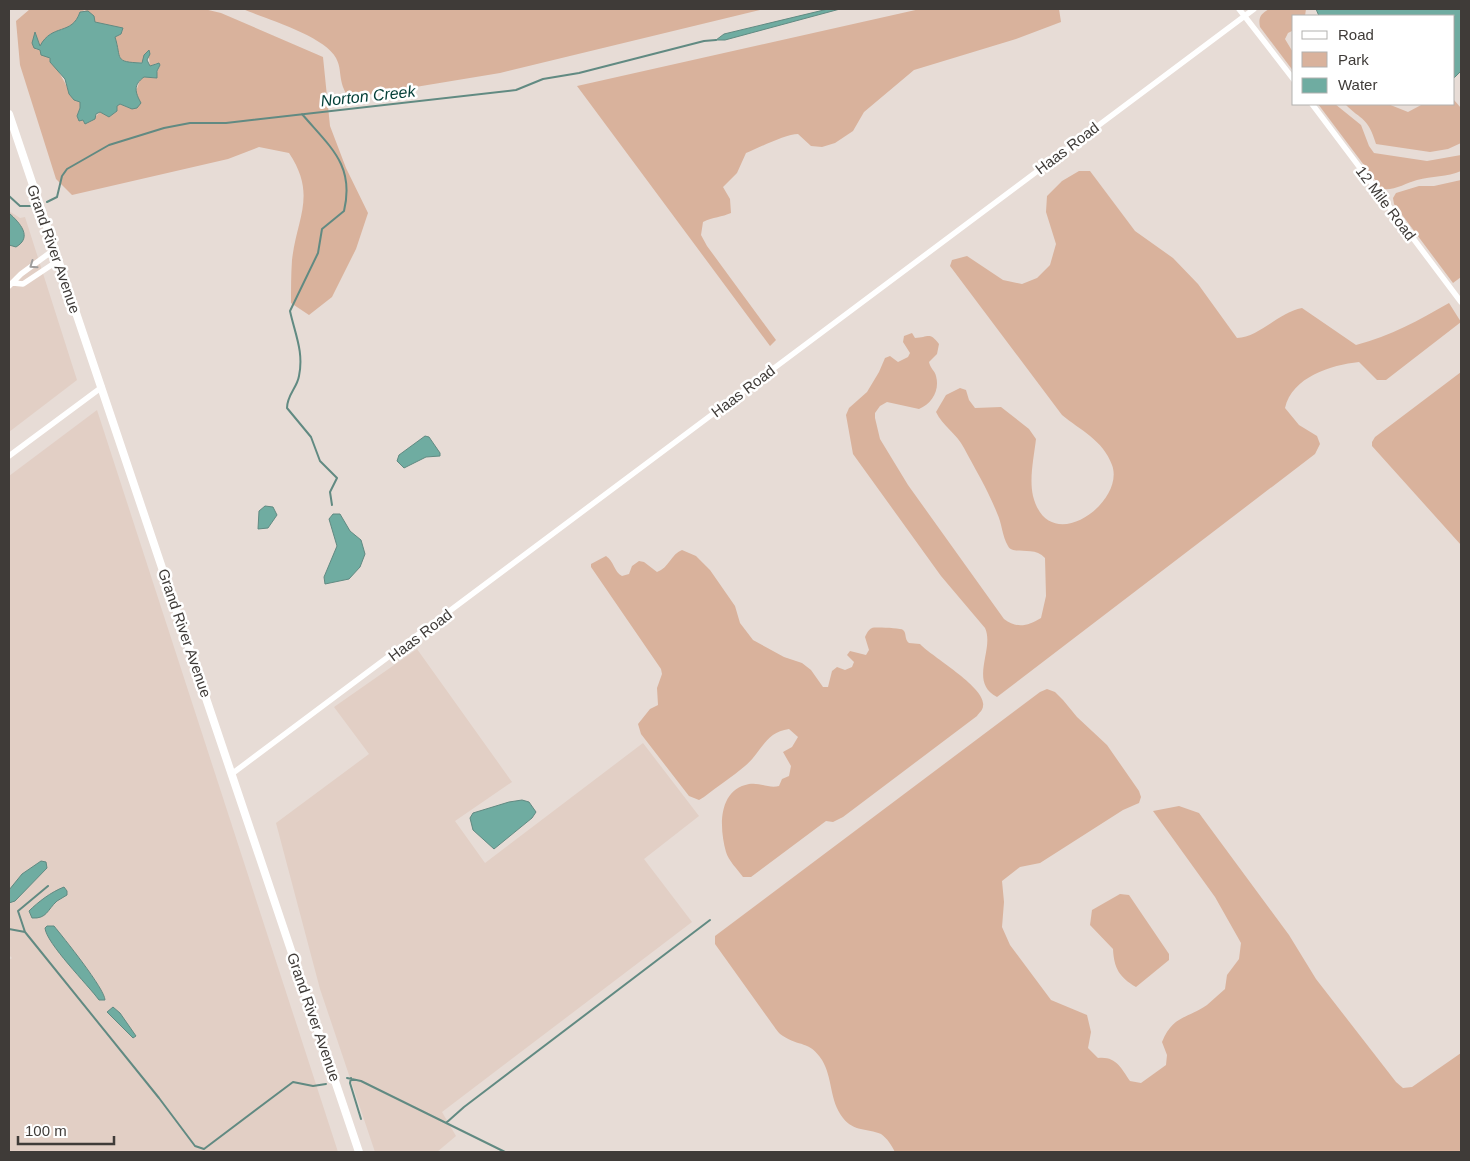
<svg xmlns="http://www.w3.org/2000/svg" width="1470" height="1161" viewBox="0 0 1470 1161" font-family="Helvetica,sans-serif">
	<rect width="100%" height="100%" fill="#e7dcd6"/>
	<path fill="#e2cfc5" d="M9 211 20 218 25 217 77 380 9 432Z
		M97 410 338 1152H9V960L12 958 9 955V476Z
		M417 649 512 782 455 821 485 863 643 743 699 816 644 859 692 922 442 1112 456 1136 437 1152H375L320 989 276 823 369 754 334 707Z"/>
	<path fill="#d9b29c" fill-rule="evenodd" d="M30 9H204L221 13 323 57 330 126 346 168 368 213 356 249 332 297 309 315 291 303C291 289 291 274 292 260 297 217 317 195 289 153L259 147 228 159 72 195 56 179 20 65 16 21ZM85 10 95 22 123 29 121 34 115 37C120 58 116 65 144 62V55L148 51 150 66 157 63 160 65 155 78 144 77 140 80 135 94 140 102 129 108 120 104 117 106V111L109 117 100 112 91 121 85 123 83 120 79 121 77 116 80 108V102L73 99C67 87 50 49 35 49V32L40 46 50 34 75 24 80 12Z
		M243 9H764L500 73 349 98C337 81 343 71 336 58 325 36 266 19 243 9Z
		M920 9H1059L1061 22 1016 39 914 70 864 112 853 131 835 143 822 147 811 146 798 134C786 134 758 148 746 153L737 173 723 187 730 199 731 213C722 217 713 217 703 222L701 235 707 246 776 340 770 346 577 86Z
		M1269 9H1306L1305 16H1294V30L1288 33 1285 39 1294 54V72L1260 27C1258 17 1261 14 1269 9Z
		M1454 100 1461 108V143L1448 149 1430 152 1376 144C1368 117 1362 121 1345 104H1388L1408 112 1423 104H1454Z
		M1318 104H1335L1361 125 1369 146 1374 153 1427 161 1461 155V171C1447 177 1432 176 1417 180 1406 183 1394 191 1382 189Z
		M1079 171H1090L1135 231 1173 258 1198 284 1237 338C1259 337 1278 313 1302 308L1356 345C1391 336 1419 320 1449 303L1461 322 1386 380H1377L1359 362C1331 365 1292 377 1285 408L1299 425 1317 436 1320 444 1315 454 997 697C968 682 995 649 985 628L941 576 853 454 846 415 849 408 867 392 879 372 885 358 890 356 898 362 908 357 910 353 903 342 904 336 912 333 915 338C928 338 929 331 939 344L937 354 929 362C930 368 935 371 936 376 940 390 932 404 919 409L887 402 880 406 875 413V418L880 439 908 485 1004 619C1017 629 1028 626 1041 618L1046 596 1045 558C1033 545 1013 556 1008 546 1002 536 1002 523 997 513 988 490 975 469 964 448 957 434 942 425 936 412L946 395 960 388 966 390 969 400 975 408 1001 407 1029 429 1036 439C1034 457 1029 478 1033 496 1049 559 1126 502 1112 465 1103 440 1080 430 1062 415L950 266 952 260 967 256 1003 280 1022 284 1037 278 1050 265 1056 244 1046 212 1047 196 1062 181Z
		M1461 180V277L1453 283 1394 204 1393 198 1396 193 1419 186H1434Z
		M1461 372V545L1372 446V442L1375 437Z
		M682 550 696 556 710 570 735 606 740 623 753 640 784 657 802 663 811 670 823 687H828L832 671 837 667 845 670 852 667 854 662 847 655 850 651 866 655 869 650 865 637C867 633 868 630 872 628 874 627 901 628 903 630 907 633 904 639 909 643L920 644C932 657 987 688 983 706 983 710 979 713 977 716L843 817 833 822 826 821 751 877H743C738 870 728 860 726 852 719 827 718 790 749 784 760 782 769 789 779 786L782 779 789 776 791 766 783 752 792 747 798 737 789 729C765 732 761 753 745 766 732 777 718 786 704 797L699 800 689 796 641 734 638 724 650 709 658 705 657 688 662 674 661 669 591 567V564L606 556C614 561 614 572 622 576L629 574 632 566 639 561 644 562 657 572C669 568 671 554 682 550Z
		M1047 689 1055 692 1063 700 1077 717 1107 745 1139 791 1141 797 1139 803 1123 810 1040 863 1020 867 1002 881 1004 902 1002 927 1010 945 1051 1000 1087 1015 1091 1032 1088 1048 1098 1058C1116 1056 1121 1068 1130 1081L1141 1083 1166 1065 1167 1055 1162 1042C1173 1015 1187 1019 1207 1005 1213 1000 1219 994 1225 989L1227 975 1239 959 1241 943 1215 897 1153 811 1179 806 1199 813 1289 935 1316 979 1396 1082 1403 1088 1412 1087 1461 1053V1152H895C892 1146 887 1138 881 1134 867 1128 854 1132 843 1118 829 1100 833 1078 822 1060 809 1040 799 1047 783 1036 779 1034 776 1029 773 1025L715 944V936L1040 692Z
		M1120 894 1129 895 1169 954V960L1136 987C1119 977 1114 968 1113 949L1090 925 1092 910Z"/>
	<path fill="#6faca1" stroke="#618a82" d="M828 9H840L725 40H716L724 34Z
		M1316 9H1461V71L1454 78V16H1319Z
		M88 11 94 16 95 22 123 28 121 34 115 37C122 59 113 62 142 63L144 55 149 50 150 54 147 60 150 66 159 63 160 65 157 71V78L144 77C133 85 135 92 141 103L137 108 132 109 120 104 117 106V111L109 117 100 112 96 114 95 119 85 124 83 120 79 121 77 116 80 108V102L74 100 69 94 65 79 50 62V58L41 55 40 50 34 48 32 43 35 32 40 46C52 23 72 36 80 12Z
		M9 213C20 223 33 237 16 247L9 245Z
		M425 436 429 437 440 453V456L426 457 404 468 397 461 399 455Z
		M265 506 273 507 277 515 268 528 258 529 259 511Z
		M333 514H340L350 531 361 540 365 554 360 567 349 579 325 584 324 577 337 546 329 519Z
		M522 800 529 802 536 812 532 818 494 849 473 830 470 818 473 813 509 802Z
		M41 861 46 862 47 868 15 901 9 903V890L22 874Z
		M64 887 67 891V895C64 897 60 899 57 901 47 910 47 919 32 918L29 911C38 902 51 892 64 887Z
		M47 926H54C63 937 105 989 105 1000H99C88 985 46 943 45 928Z
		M113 1007 120 1013 136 1036 133 1038 107 1012Z"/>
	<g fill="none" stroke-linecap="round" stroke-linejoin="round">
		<path stroke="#618a82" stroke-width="2" d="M302 114C330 147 355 165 344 211L322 229 318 253 290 311C295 334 304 352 299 376 297 388 287 395 287 408L311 437 320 461 337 478 330 492 332 505
			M9 196 20 206H32
			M47 202 57 197 62 176 67 169 109 145 164 128 190 123H226L516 90 543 79 579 73 704 41 716 40
			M48 886 18 911 25 932 159 1098 195 1146 204 1149 293 1082 313 1086 326 1084
			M9 929 25 932
			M347 1078 361 1081 505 1152
			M351 1078 350 1083 361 1119
			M446 1123 464 1107 710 920"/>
		<path stroke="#fff" stroke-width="5.5" d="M1239 9 1294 80
			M1312 104 1461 302
			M13 283 23 284 59 260
			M9 286 21 274 55 249
			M9 456 102 387
			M233 773 1254 9"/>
		<path stroke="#fff" stroke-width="8" d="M9 114 359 1152"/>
	</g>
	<defs><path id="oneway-chevron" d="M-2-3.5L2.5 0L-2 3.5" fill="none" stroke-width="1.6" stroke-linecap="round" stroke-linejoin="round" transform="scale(1.25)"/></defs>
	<use stroke="#9f9d9c" href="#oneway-chevron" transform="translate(33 265) rotate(145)"/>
	<g text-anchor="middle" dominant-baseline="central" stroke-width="5" stroke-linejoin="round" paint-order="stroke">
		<g font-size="15" fill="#3f3b38" stroke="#fff">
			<text transform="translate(1067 148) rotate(-37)">Haas Road</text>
			<text transform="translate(1386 203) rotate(53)">12 Mile Road</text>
			<text transform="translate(54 249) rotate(71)">Grand River Avenue</text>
			<text transform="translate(743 391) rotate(-37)">Haas Road</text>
			<text transform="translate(185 633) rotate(71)">Grand River Avenue</text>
			<text transform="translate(420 635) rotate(-37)">Haas Road</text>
			<text transform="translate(314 1017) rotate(71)">Grand River Avenue</text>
		</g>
		<g font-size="16" font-style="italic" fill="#054039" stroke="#fff">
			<text transform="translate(368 96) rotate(-6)">Norton Creek</text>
		</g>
	</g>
	<rect width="1470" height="1161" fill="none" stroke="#3f3b38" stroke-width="20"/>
	<rect x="1292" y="15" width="162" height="90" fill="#ffffff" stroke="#b2b1af"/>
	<rect x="1302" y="31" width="25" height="8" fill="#ffffff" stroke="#b2b1af"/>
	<text x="1338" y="40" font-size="15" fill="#3f3b38">Road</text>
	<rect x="1302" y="52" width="25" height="15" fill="#d9b29c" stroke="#b2b1af"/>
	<text x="1338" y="65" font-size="15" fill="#3f3b38">Park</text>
	<rect x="1302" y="78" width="25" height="15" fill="#6faca1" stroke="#b2b1af"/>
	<text x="1338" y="90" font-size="15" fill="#3f3b38">Water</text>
	<path d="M18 1136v8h96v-8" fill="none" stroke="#3f3b38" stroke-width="2.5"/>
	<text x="25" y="1136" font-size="15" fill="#3f3b38" stroke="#ffffff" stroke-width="4" paint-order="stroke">100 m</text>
</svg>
